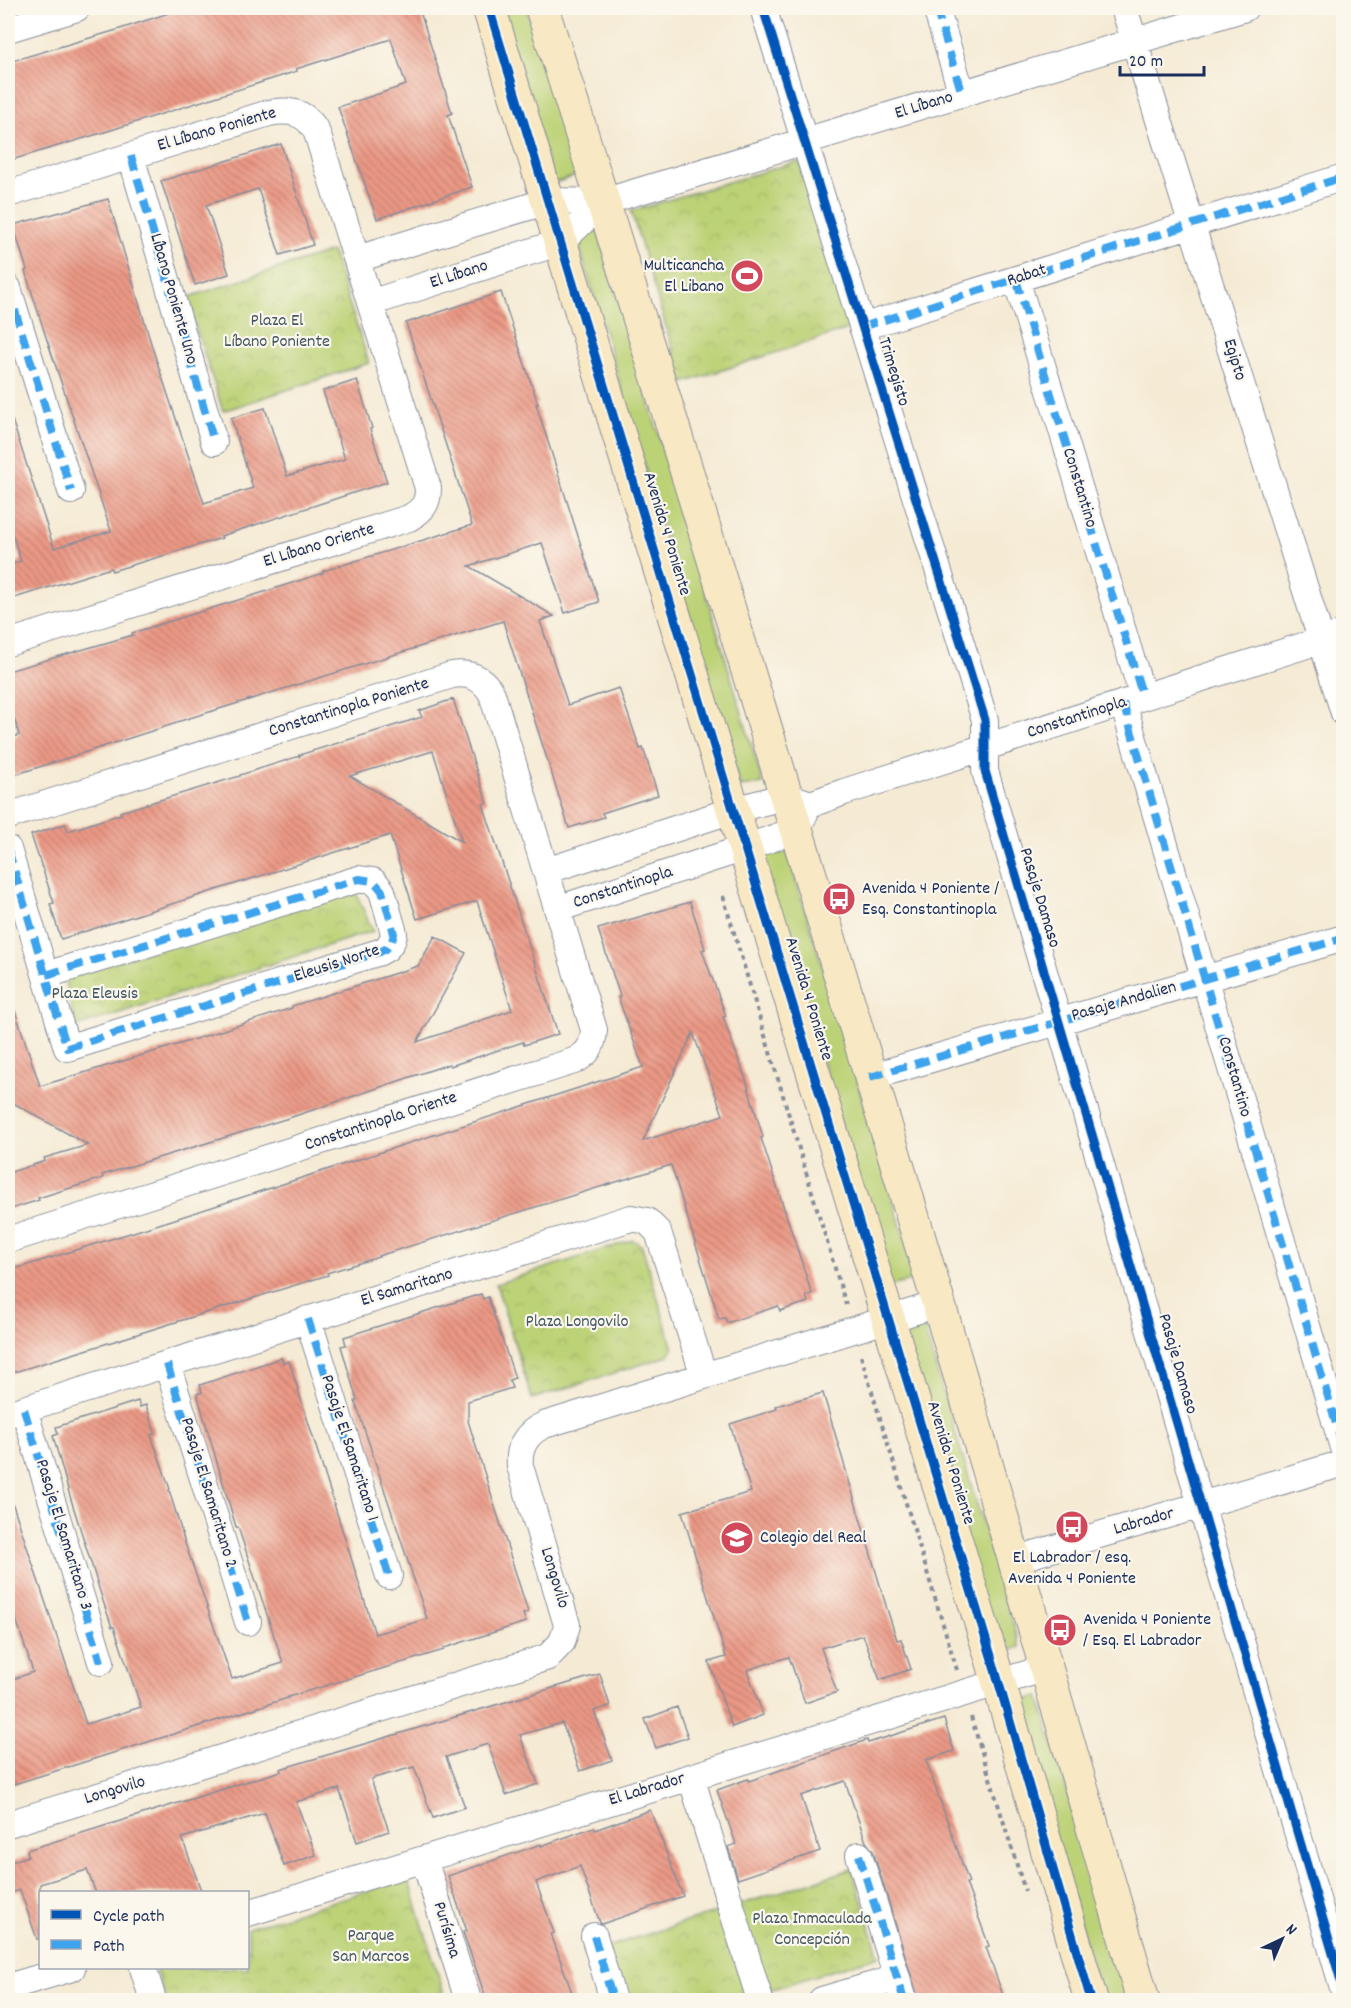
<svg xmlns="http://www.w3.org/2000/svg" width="1351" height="2008" viewBox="0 0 1351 2008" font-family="Dekko,sans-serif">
	<defs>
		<pattern id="park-crowns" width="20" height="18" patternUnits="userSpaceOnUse" patternTransform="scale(1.5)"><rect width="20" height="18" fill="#bcd276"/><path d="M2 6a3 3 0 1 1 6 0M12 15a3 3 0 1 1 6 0" fill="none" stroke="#a1b568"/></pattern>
		<pattern id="building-back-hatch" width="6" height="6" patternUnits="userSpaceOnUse" patternTransform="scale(1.5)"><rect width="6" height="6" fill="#ec9985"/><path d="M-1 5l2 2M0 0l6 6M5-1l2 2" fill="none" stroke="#be7d70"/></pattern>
	</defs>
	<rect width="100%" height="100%" fill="#fbf7ec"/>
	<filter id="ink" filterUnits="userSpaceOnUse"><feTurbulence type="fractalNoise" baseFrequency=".0167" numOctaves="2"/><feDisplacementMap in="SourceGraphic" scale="12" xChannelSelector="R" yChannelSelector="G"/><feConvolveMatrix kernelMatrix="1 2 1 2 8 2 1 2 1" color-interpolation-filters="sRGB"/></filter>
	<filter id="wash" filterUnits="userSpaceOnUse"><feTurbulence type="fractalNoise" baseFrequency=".008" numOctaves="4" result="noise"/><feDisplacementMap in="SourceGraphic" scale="24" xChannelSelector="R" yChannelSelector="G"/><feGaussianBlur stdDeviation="1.35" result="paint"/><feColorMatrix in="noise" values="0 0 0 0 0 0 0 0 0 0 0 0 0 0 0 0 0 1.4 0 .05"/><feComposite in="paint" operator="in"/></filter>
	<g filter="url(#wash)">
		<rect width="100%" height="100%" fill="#f5ebd5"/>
		<path fill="#bcd276" stroke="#6c806a" stroke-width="1.5" d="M500 8H526L579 175 554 183Z
			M595 222 763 784 740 787 577 239Z
			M784 841 917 1279 890 1286 758 847Z
			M923 1325 1020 1647 996 1655 900 1333Z
			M1039 1696 1128 2000H1102L1016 1703Z"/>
		<path fill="url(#park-crowns)" stroke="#6c806a" stroke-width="1.5" d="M799 161 854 327 683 383 631 211Z
			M332 251 369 363 223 411 186 298Z
			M354 889 373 931 76 1027 64 977Z
			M633 1240 642 1246 673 1349 668 1356 532 1399 496 1284Z
			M852 1869 879 1956 737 2000H621L604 1948Z
			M408 1878 446 2000H166L155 1968H248V1928Z"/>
		<g id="blocks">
			<path fill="url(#building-back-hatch)" fill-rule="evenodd" d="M184 8H419L452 113 448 115 472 187 377 219 338 107 406 85 391 39 296 69 297 71 108 131 8 161V62L117 30Z
				M281 144 313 245 280 255 258 189 206 205 229 274 195 285 161 181Z
				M108 199 153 350 204 503 253 488 231 418 265 408 287 476 345 459 323 391 357 380 372 428 370 429 387 482 221 536 222 538 112 571 111 568 8 600V565L21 561 8 521V421L12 420 54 548 111 531 45 334 25 271 27 270 13 225Z
				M501 292 538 404H536L599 602 565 613 542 543 469 566 554 616 540 621 568 705 619 688 640 749 643 748 658 795 602 813 604 817 569 828 503 621 177 722V723L14 775 8 752V739L19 735 8 698V671L133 635 132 633 261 593 323 573V571L472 525 406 323Z
				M453 699 487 803 483 804 558 1034 524 1045 523 1042 450 1066 449 1064 292 1117 102 1175 103 1178 38 1198 39 1200 8 1210V1173L45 1161 44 1158 88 1145 8 1100V1003L12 1002 40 1086 183 1043 292 1008V1006L418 966 435 936 466 953 417 1042 512 1010 477 901 417 919 390 835 61 939 50 904 54 903 31 835 65 824 68 831 121 814 120 812 240 776V775L300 756 299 755 422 717 419 711ZM433 751 462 842 350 776Z
				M690 902 705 949 702 950 726 1016 723 1017 746 1080 763 1137 761 1138 812 1294 806 1296 808 1302 780 1311 778 1306 727 1323 725 1318 719 1319 671 1165 378 1256 379 1257 327 1273 328 1275 8 1374V1271L172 1220 643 1067 618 997 620 996 598 929ZM693 1033 723 1115 643 1141Z
				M481 1294 483 1299 488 1297 515 1378 509 1380 512 1388 468 1401V1421L528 1612 523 1614 526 1622 444 1648V1650L288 1697V1698L8 1786V1681L33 1672 8 1594V1503L12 1502 86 1724 141 1707 114 1627H112L103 1601 69 1493 53 1436 58 1434 56 1427 138 1401 140 1407 146 1405 155 1433 151 1435 170 1489 169 1490 185 1543 232 1679 283 1663 238 1527H236L197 1394 202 1392 200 1385 281 1358 283 1363 289 1361 375 1634 427 1619 355 1401 357 1400 341 1346 346 1345 344 1337Z
				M823 1393 887 1609 897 1640 901 1639 911 1669 880 1680 863 1635 821 1648 837 1692 805 1703 789 1657 747 1670 763 1715 732 1727 709 1662 726 1657 682 1512 751 1492 730 1424 777 1409 776 1406Z
				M600 1674 610 1706 594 1711 612 1760 580 1771 562 1723 520 1735 538 1784 506 1795 488 1744 446 1757 465 1807 433 1818 414 1767 374 1778 371 1780 389 1831 357 1842 339 1789 296 1802 316 1855 284 1866 265 1813 182 1838 202 1893H96L87 1870 40 1884V1939H37L20 1890 8 1894V1863L28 1856 27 1850 281 1771 280 1769Z
				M677 1707 688 1737 656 1748 645 1719Z
				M944 1719 954 1751 926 1760 969 1883H966L989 1946 986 1947 1005 2001H919L873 1851 866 1842 845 1781 801 1796 820 1851 738 1879 728 1847 736 1844 717 1790 748 1779 749 1781 867 1740 868 1743Z
				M650 1810 683 1896 602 1924 600 1923 580 1866 536 1882 554 1933 551 1934 575 2001H487L463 1932 467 1931 448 1876 541 1844V1846L594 1827 595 1830Z"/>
		</g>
	</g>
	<g filter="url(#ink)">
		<use href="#blocks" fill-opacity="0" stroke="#888d9a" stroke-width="1.5"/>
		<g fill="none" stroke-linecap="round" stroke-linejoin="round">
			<defs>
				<path id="street" d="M763 8 985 720V771L1344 1991
					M936 8 962 94
					M1124 8 1344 713
					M8 29 77 8
					M131 156 214 442
					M8 194 269 113C290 109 307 112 317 133L428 488C428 504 423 510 409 518L8 643
					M357 259 548 201 603 202 1245 8
					M1016 279 1143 697
					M8 288 71 491
					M370 303 561 242 603 202
					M862 327 1344 177
					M1123 703 1344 1451
					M8 816 452 675C470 672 483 678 492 694L594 1030C593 1046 588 1054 574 1061L8 1240
					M8 849 67 1048 380 952 387 948 392 941 394 934 392 926 382 891 378 886 373 881 359 879 46 975
					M546 871 733 810 787 796 811 804 844 792 1344 633
					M557 909 745 848 796 830 805 814
					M870 1077 1344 938
					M308 1319 389 1576
					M167 1364 248 1622
					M24 1409 101 1662
					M8 1414 631 1218 647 1221 658 1232 704 1376
					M1014 1560 1344 1463
					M691 1777 760 2000
					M8 1824 548 1657 562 1642 567 1625 520 1466C518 1447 526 1433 544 1425L938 1304
					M859 1855 904 2000
					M424 1859 468 2000
					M248 1913 1046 1668
					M594 1936 613 2000
					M143 1968 153 2000
					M8 1987 72 1968
					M822 2000 897 1978"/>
				<path id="secondary" d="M489 8 991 1656 1091 2000
					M542 8C751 669 950 1334 1143 2000"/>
			</defs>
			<use href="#street" stroke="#888d9a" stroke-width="28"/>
			<use href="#secondary" stroke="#888d9a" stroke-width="35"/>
			<path stroke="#888d9a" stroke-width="4" stroke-dasharray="4.5 4.5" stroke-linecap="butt" d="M723 896 846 1305
				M861 1356 957 1670
				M971 1717 1025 1891"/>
			<use href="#street" stroke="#fff" stroke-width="26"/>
			<use href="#secondary" stroke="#f8e8c3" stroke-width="33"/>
			<path stroke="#3da3ed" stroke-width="8" stroke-dasharray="15 8" stroke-linecap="butt" d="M936 8 962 94
				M131 156 214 442
				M1016 279 1143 697
				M8 288 71 491
				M862 327 1344 177
				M1123 703 1344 1451
				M8 849 67 1048 380 952 387 948 392 941 394 934 392 926 382 891 378 886 373 881 359 879 46 975
				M870 1077 1344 938
				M308 1319 389 1576
				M167 1364 248 1622
				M24 1409 101 1662
				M859 1855 904 2000
				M594 1936 613 2000"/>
			<defs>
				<path id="cycleway" d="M489 8 991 1656 1091 2000
					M763 8 985 720V771L1344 1991"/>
			</defs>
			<use href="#cycleway" stroke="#fbf7ec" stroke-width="13"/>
			<use href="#cycleway" stroke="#0057b8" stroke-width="9"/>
		</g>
	</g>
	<defs>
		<symbol id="stadium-disc" viewBox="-11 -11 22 22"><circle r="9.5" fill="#d1495b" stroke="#fbf7ec"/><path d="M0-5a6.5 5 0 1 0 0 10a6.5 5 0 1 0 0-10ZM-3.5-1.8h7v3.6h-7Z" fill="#fff"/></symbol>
		<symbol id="bus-disc" viewBox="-11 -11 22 22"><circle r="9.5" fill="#d1495b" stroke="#fbf7ec"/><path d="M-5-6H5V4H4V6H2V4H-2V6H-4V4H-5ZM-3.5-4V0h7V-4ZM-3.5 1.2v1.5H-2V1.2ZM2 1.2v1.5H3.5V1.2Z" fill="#fff"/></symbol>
		<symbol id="school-disc" viewBox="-11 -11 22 22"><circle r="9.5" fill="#d1495b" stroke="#fbf7ec"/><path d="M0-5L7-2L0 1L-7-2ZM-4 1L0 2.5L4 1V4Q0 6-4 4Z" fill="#fff"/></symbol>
	</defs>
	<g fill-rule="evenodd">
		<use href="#stadium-disc" x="728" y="257" width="38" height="38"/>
		<use href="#bus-disc" x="820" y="880" width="38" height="38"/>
		<use href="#bus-disc" x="1053" y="1508" width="38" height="38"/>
		<use href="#school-disc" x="718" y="1519" width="38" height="38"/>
		<use href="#bus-disc" x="1041" y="1611" width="38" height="38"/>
	</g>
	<g text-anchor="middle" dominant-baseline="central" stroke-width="4.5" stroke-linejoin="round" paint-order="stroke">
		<g font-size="18" fill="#1b2f5e" stroke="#fbf7ec">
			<text transform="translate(924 106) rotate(-17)">El Líbano</text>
			<text transform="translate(217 130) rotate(-16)">El Líbano Poniente</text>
			<text transform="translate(459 275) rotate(-18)">El Líbano</text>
			<text transform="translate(1027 276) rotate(-18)">Rabat</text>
			<text transform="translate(173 299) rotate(74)">Líbano Poniente Uno</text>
			<text transform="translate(1234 360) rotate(73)">Egipto</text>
			<text transform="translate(893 372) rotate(73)">Trimegisto</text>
			<text transform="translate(1079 488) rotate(73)">Constantino</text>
			<text transform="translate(666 534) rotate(73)">Avenida 4 Poniente</text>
			<text transform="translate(319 546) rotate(-17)">El Líbano Oriente</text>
			<text transform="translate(349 708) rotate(-17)">Constantinopla Poniente</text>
			<text transform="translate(1077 718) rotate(-18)">Constantinopla</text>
			<text transform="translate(623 888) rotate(-18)">Constantinopla</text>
			<text transform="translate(1039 898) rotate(73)">Pasaje Damaso</text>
			<text transform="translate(337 964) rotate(-18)">Eleusis Norte</text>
			<text transform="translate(808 999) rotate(73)">Avenida 4 Poniente</text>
			<text transform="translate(1124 1002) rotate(-16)">Pasaje Andalien</text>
			<text transform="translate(1234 1077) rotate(74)">Constantino</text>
			<text transform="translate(381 1122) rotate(-18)">Constantinopla Oriente</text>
			<text transform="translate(407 1288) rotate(-17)">El Samaritano</text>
			<text transform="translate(1177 1364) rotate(74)">Pasaje Damaso</text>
			<text transform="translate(349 1448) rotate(72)">Pasaje El Samaritano 1</text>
			<text transform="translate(950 1463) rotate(73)">Avenida 4 Poniente</text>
			<text transform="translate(208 1493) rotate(73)">Pasaje El Samaritano 2</text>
			<text transform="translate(1144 1522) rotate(-16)">Labrador</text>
			<text transform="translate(63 1535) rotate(73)">Pasaje El Samaritano 3</text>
			<text transform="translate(554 1578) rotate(73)">Longovilo</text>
			<text transform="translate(647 1790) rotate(-17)">El Labrador</text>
			<text transform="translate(115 1791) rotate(-17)">Longovilo</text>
			<text transform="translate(446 1930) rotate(73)">Purísima</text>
		</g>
		<g font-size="18" fill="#1b2f5e" stroke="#fbf7ec" text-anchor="start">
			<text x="724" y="266" text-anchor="end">Multicancha<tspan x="724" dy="21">El Libano</tspan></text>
			<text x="862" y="889">Avenida 4 Poniente /<tspan x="862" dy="21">Esq. Constantinopla</tspan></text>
			<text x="760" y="1538">Colegio del Real</text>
			<text x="1072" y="1558" text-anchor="middle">El Labrador / esq.<tspan x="1072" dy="21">Avenida 4 Poniente</tspan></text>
			<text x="1083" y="1620">Avenida 4 Poniente<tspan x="1083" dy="21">/ Esq. El Labrador</tspan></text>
		</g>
		<g font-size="18" fill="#435864" stroke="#fbf7ec">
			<text x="277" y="321">Plaza El<tspan x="277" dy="21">Líbano Poniente</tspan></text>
			<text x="95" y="994">Plaza Eleusis</text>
			<text x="577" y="1322">Plaza Longovilo</text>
			<text x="812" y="1919">Plaza Inmaculada<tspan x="812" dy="21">Concepción</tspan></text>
			<text x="371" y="1936">Parque<tspan x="371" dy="21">San Marcos</tspan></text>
		</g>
	</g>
	<rect width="1351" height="2008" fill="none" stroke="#fbf7ec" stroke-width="30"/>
	<rect x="39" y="1891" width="210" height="78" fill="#fbf7ec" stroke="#a1a7b3" stroke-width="1.5"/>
	<rect x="51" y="1910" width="30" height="9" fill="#0057b8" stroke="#a1a7b3" stroke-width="1.5"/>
	<text x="93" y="1921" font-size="18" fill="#1b2f5e">Cycle path</text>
	<rect x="51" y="1940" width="30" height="9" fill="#3da3ed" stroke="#a1a7b3" stroke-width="1.5"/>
	<text x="93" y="1951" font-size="18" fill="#1b2f5e">Path</text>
	<g transform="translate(1282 1939) rotate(44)" stroke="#fbf7ec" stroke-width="4.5" paint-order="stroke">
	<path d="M0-4.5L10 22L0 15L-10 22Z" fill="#1b2f5e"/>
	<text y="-9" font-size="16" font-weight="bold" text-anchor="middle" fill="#1b2f5e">N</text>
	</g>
	<path d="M1120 66v9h84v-9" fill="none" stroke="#1b2f5e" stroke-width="3"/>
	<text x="1129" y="66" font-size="18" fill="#1b2f5e" stroke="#fbf7ec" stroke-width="4.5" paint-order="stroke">20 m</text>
</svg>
